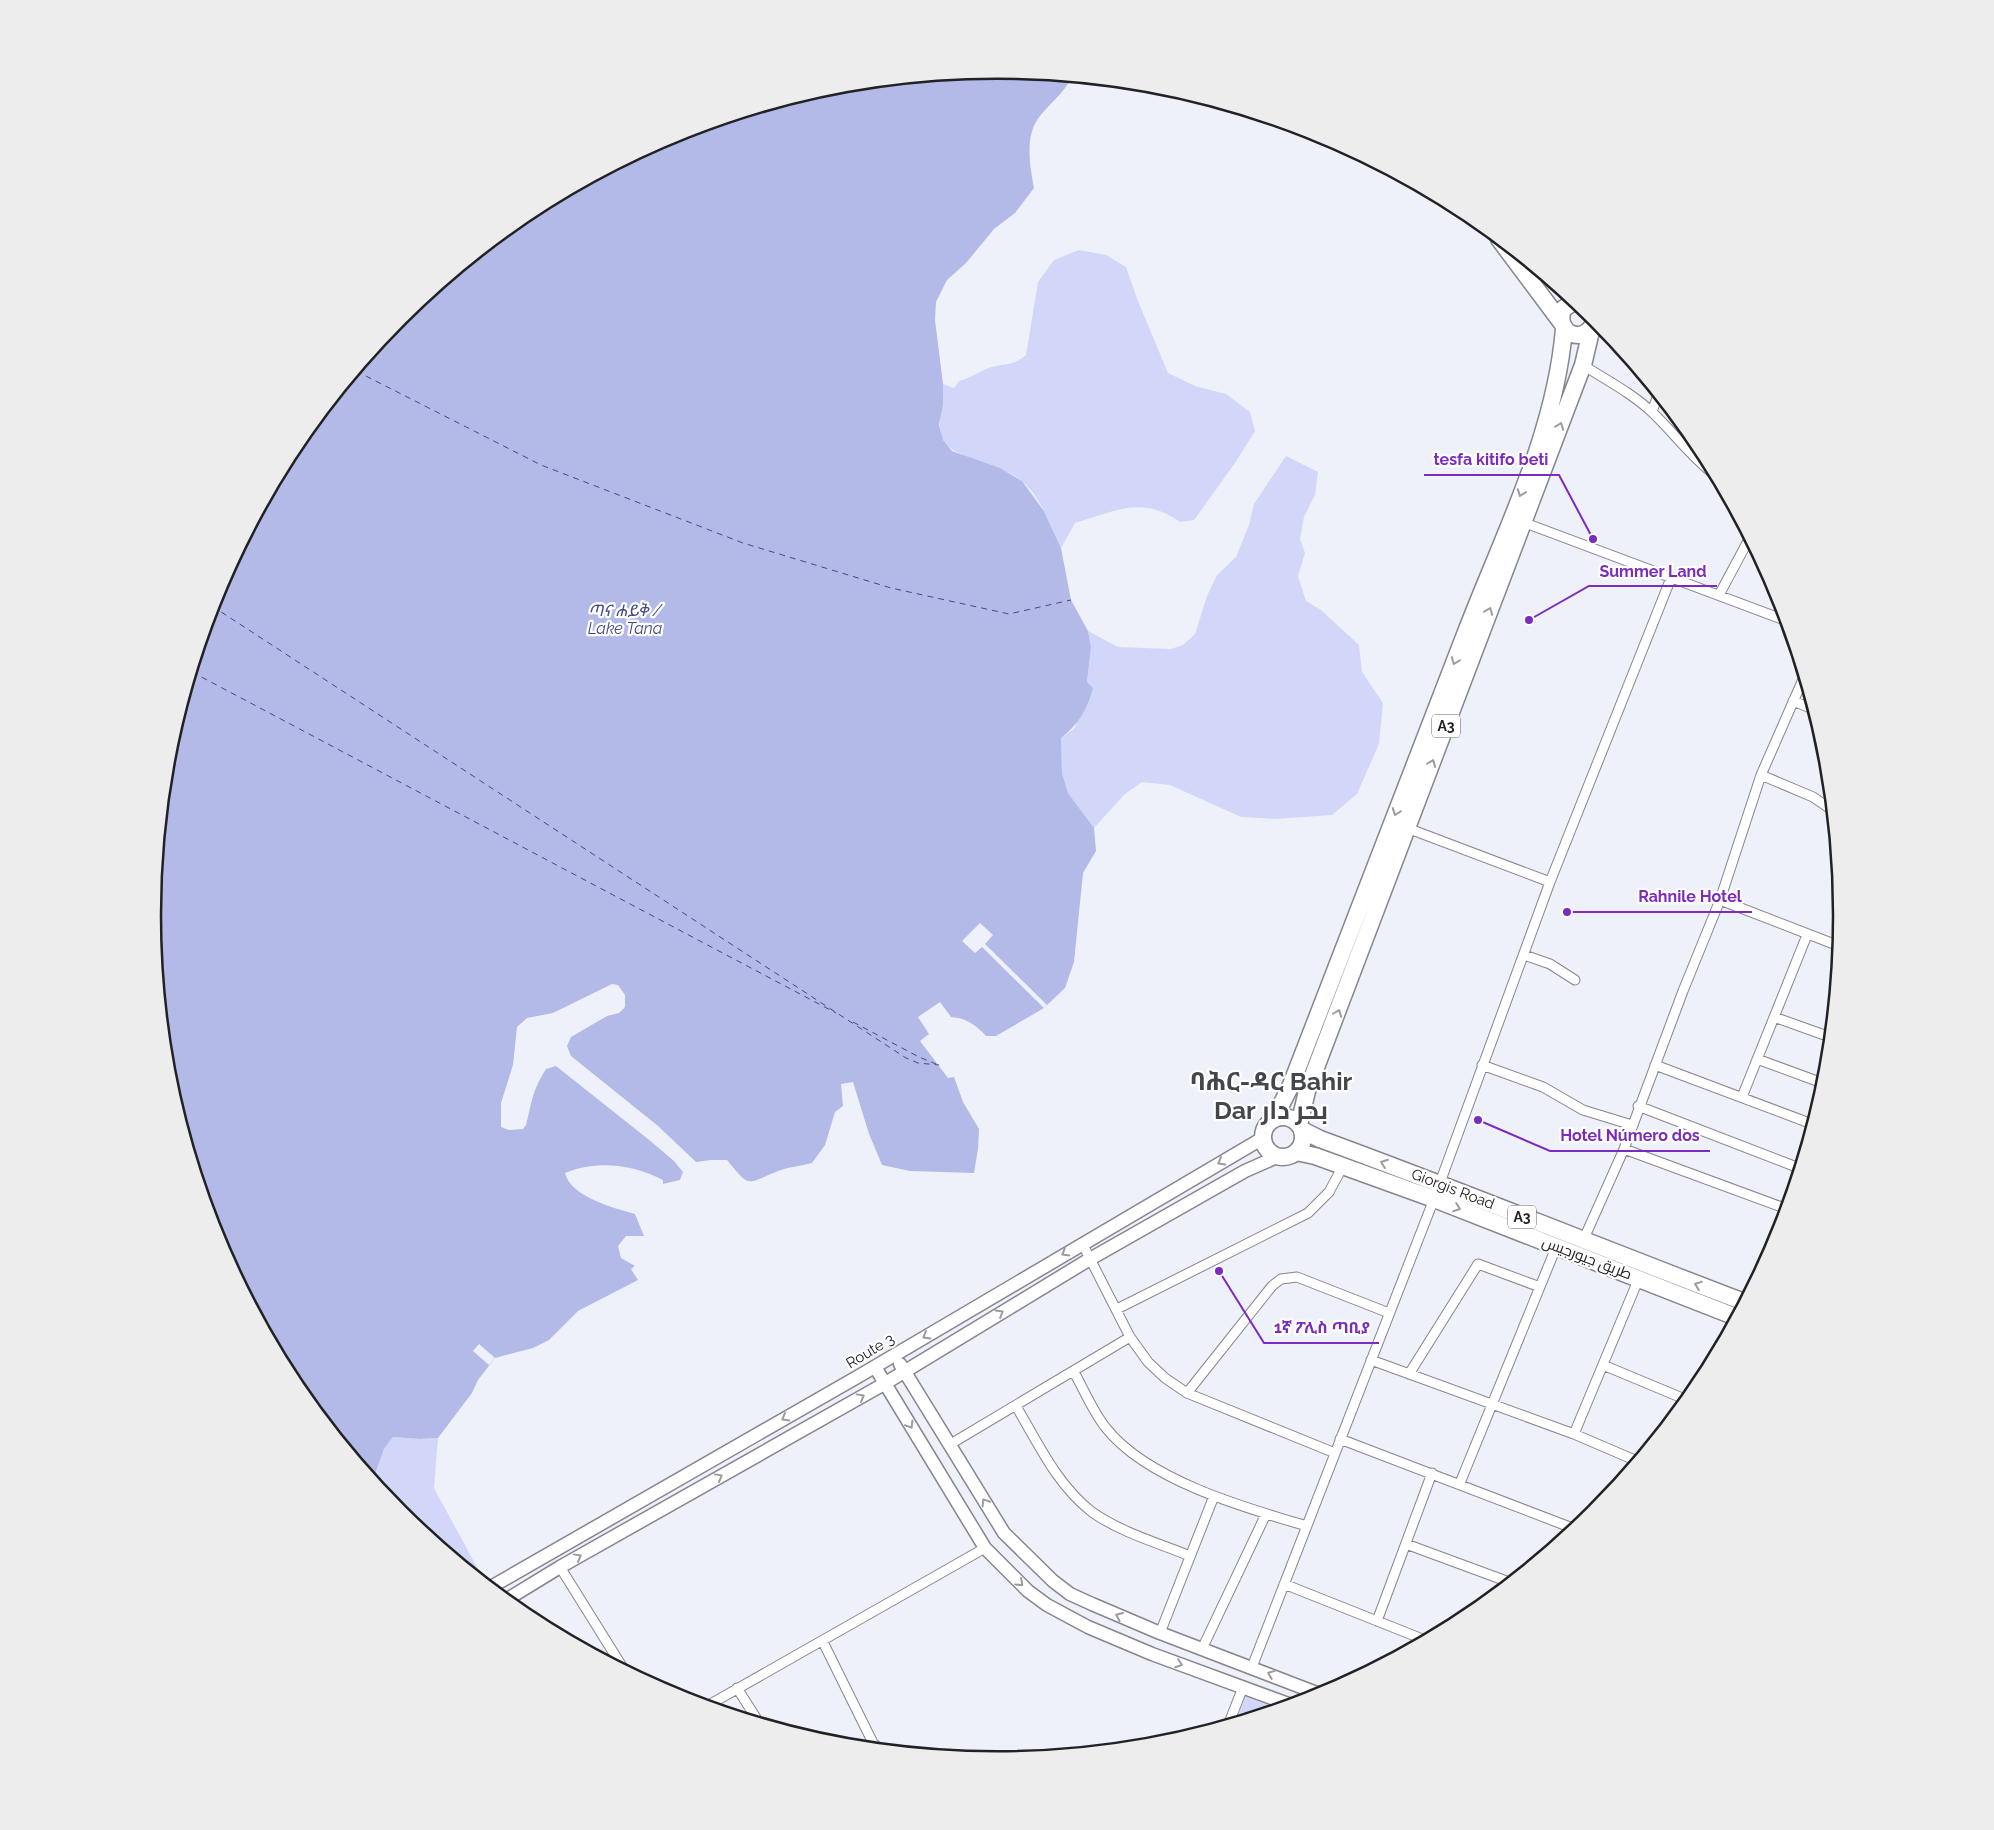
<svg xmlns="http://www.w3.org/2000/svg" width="1994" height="1830" viewBox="0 0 1994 1830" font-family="Raleway,Cairo,'Noto Sans Ethiopic',sans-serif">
	<rect width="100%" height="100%" fill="#eff1fa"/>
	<path fill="#d2d7f9" d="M1079 250 1106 255 1126 267 1138 301 1168 373 1195 386 1226 394 1250 412 1255 431 1235 463 1194 520 1180 522C1142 495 1116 511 1075 523L1061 548C1050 525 1042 499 1023 482 1004 464 953 459 943 440 936 427 943 400 943 384L954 388 959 381C971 378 981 370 992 367 1008 363 1012 366 1026 355L1038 282 1054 260Z
		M1286 456 1318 472 1315 495 1304 517 1300 539 1305 553 1298 576 1306 601 1321 610 1359 645 1362 672 1383 703 1379 744 1357 794 1332 815 1275 819 1241 817 1170 785 1142 782 1125 794 1094 828 1068 793 1062 773 1061 738 1075 728 1087 682 1091 647 1088 631 1118 647 1171 649 1183 645 1195 634 1207 596 1217 575 1236 557 1249 525 1254 504Z
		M393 1437 420 1439 438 1438 434 1488 479 1571 475 1574 399 1512 373 1480 384 1449Z
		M1248 1690 1288 1706 1236 1721Z"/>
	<path fill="#b4bae7" d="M997 70 1072 77C1064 93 1050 103 1040 116 1024 135 1030 166 1034 188L1015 213 994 229 966 263 947 280 936 302 935 320 943 384V404L939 425 943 440 952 451 1000 468 1022 481 1044 511 1061 548 1071 600 1088 631 1091 647 1087 682 1093 688C1087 710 1078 725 1061 738L1062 773 1068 793 1094 828 1096 851 1083 873 1074 962 1065 988 1044 1008 996 1036H986C976 1025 966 1018 951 1017L940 1002 918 1017 929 1034 920 1041 948 1078 954 1077 963 1102 979 1129 978 1149 974 1173 910 1171 882 1165 869 1134 853 1082 841 1084 843 1106 835 1112 825 1145 812 1163C801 1166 788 1167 778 1171 746 1184 751 1189 727 1160H711L696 1162 658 1126 571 1056 567 1046 571 1037 607 1016 619 1013 625 1007V995L618 985 612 984 553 1013 527 1018 517 1027 513 1065 501 1103V1127L509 1130 523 1129 526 1125C532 1102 532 1091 546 1069L556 1066 648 1139 674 1161 683 1172 680 1180 663 1184V1180C633 1164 596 1160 565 1173 571 1197 614 1208 635 1214L644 1236H626L618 1246 621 1258 635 1266 631 1269 638 1280 578 1311 549 1340 533 1348 495 1358 478 1380 472 1393 438 1438 420 1439 393 1437 384 1449 373 1480 294 1384 216 1238 168 1080 152 915 168 750 216 591 295 445 400 317 528 212 674 134 832 86Z"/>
	<path fill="#eff1fa" d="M980 923 993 935 985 944 1047 1005 1044 1008 982 947 975 953 962 941Z
		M479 1344 495 1358 489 1365 473 1351Z"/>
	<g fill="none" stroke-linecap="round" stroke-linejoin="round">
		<path stroke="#454a83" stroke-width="1" stroke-dasharray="6 5" stroke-linecap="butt" d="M356 371 541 465 743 543 891 588 1009 614 1071 600
			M212 606 906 1058 918 1063 939 1065
			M192 672 836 1013
			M853 1022 919 1057 936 1064"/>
		<defs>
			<path id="street" d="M1583 365C1606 380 1632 393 1653 413 1674 433 1691 457 1715 475
				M1652 412 1658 395
				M1520 521 1787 621
				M1719 595 1749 539
				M1793 701 1813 709
				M1761 775 1813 797 1832 810
				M1407 828 1550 882
				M1720 900 1839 946
				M1524 955 1550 964 1575 980
				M1774 1017 1830 1037
				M1757 1059 1825 1084
				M1482 1065 1543 1087 1583 1110 1632 1125
				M1655 1065 1812 1124
				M1742 1097 1807 935
				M1638 1106 1799 1168
				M1624 1149 1787 1209
				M1082 1243 1130 1337 1148 1362 1165 1378 1187 1393 1335 1453
				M1582 1243 1624 1149 1683 991 1720 900 1761 775 1804 677
				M1117 1309 1308 1213 1329 1192 1343 1166
				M1371 1360 1574 1434 1637 1461
				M1603 1365 1687 1400
				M1074 1372C1084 1390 1093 1412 1106 1428 1147 1480 1245 1508 1307 1526
				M1409 1374 1478 1264 1540 1287
				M1187 1393 1272 1286 1281 1279 1297 1277 1389 1313
				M1016 1406C1038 1443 1057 1485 1092 1512 1120 1532 1158 1543 1190 1556
				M1574 1434 1639 1278
				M1340 1439 1575 1529
				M949 1445 1130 1337
				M1460 1483 1557 1245
				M1406 1544 1509 1582
				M560 1567 623 1668
				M1284 1584 1425 1640
				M1377 1621 1432 1473
				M1160 1633 1214 1496
				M823 1642 873 1743 880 1749
				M1202 1649 1266 1514
				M1252 1667 1434 1199 1550 882 1671 578
				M737 1688 758 1721
				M707 1706 985 1548
				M1229 1723 1243 1687"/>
			<path id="secondary" d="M900 1364 1004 1533 1053 1581 1070 1594 1092 1604 1160 1633 1322 1695
				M875 1367 985 1548 1028 1591 1047 1605 1088 1627 1152 1654 1291 1705
				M491 1587 859 1376 1263 1138
				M506 1600 560 1567 884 1384 1090 1259 1245 1171 1279 1156"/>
			<path id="highway" d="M1499 239 1561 322
				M1575 301 1563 309C1554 334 1585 346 1594 322
				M1263 1137a20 20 0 1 1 40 0a20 20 0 1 1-40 0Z
				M1274 1119 1291 1085C1350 934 1407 783 1466 632 1504 533 1555 435 1564 329
				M1299 1125 1307 1091 1583 365 1592 327
				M1302 1130 1320 1139C1462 1191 1602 1248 1744 1302
				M1296 1152 1315 1156 1434 1199 1736 1317"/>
		</defs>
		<use href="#street" stroke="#85868e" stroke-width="11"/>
		<use href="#secondary" stroke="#85868e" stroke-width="15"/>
		<use href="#highway" stroke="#85868e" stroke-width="19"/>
		<use href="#street" stroke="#fff" stroke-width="9"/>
		<use href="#secondary" stroke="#fff" stroke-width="12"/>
		<use href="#highway" stroke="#fff" stroke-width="16"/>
	</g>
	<defs><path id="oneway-chevron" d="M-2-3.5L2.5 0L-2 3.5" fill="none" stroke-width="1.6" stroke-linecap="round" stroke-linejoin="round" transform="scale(1.25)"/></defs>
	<g stroke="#9b9c9d">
		<use href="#oneway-chevron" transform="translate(1560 426) rotate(-69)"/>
		<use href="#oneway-chevron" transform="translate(1521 493) rotate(110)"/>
		<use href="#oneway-chevron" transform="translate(1489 611) rotate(-69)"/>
		<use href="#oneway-chevron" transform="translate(1455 661) rotate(111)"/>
		<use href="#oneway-chevron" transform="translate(1432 763) rotate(-69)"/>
		<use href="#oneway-chevron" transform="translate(1396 812) rotate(111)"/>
		<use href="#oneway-chevron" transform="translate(1338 1013) rotate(-69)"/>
		<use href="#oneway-chevron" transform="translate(1221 1162) rotate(150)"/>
		<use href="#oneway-chevron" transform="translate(1384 1163) rotate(-160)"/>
		<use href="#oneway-chevron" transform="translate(1457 1208) rotate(21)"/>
		<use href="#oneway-chevron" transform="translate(1065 1253) rotate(149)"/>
		<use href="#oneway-chevron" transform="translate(1698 1285) rotate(-159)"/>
		<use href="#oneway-chevron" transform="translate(1000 1313) rotate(-31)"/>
		<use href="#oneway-chevron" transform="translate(926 1336) rotate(149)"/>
		<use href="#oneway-chevron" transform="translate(861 1397) rotate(-29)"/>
		<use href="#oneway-chevron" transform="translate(785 1418) rotate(150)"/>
		<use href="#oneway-chevron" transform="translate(910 1425) rotate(58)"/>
		<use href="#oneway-chevron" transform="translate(719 1477) rotate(-29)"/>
		<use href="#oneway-chevron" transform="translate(985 1502) rotate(-122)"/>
		<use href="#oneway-chevron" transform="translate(578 1557) rotate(-29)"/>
		<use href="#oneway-chevron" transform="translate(1020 1583) rotate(43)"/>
		<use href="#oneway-chevron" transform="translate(1119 1616) rotate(-157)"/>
		<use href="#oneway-chevron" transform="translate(1179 1664) rotate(20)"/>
		<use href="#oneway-chevron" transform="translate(1271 1674) rotate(-158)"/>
	</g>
	<g text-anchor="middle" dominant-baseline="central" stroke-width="4.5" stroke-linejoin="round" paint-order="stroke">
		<g fill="#fff" stroke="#646466" stroke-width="1">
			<rect x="1432" y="714.5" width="28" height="23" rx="4"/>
			<rect x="1508" y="1205.5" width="28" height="23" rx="4"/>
		</g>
		<g font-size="14" font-weight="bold" fill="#212225">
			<text x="1446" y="726">A3</text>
			<text x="1522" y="1217">A3</text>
		</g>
		<g font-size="15" fill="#212225" stroke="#fff">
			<text transform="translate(1453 1189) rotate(21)">Giorgis Road</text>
			<text transform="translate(1587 1258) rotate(21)">طريق جيورجيس</text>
			<text transform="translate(870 1351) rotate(-31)">Route 3</text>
		</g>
		<g font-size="16" font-style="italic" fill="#454a83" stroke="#fff">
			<text x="625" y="610">ጣና ሐይቅ /<tspan x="625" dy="18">Lake Tana</tspan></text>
		</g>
		<g font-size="25" font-weight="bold" fill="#44464d" stroke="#fff">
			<text x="1271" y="1081">ባሕር-ዳር Bahir<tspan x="1271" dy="29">Dar بحر دار</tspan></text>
		</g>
	</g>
	<path d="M0 0H1994V1830H0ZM161 915a836 836 0 1 1 1672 0a836 836 0 1 1-1672 0Z" fill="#ededee" fill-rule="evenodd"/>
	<path fill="none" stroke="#212225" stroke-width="2.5" d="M161 915a836 836 0 1 1 1672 0a836 836 0 1 1-1672 0Z"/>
	<path fill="none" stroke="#7b2cbf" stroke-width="2" d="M1593 539L1559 475H1424M1529 620L1589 586H1717M1567 912L1628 912H1752M1478 1120L1550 1151H1710M1219 1271L1264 1343H1379"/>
	<g fill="#7b2cbf" stroke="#fff" stroke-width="2">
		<circle cx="1593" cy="539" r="5"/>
		<circle cx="1529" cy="620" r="5"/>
		<circle cx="1567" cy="912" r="5"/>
		<circle cx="1478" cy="1120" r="5"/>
		<circle cx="1219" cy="1271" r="5"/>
	</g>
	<g font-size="16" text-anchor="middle" font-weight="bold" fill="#7b2cbf" stroke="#fff" stroke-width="4.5" stroke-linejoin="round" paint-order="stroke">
		<text x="1491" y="465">tesfa kitifo beti</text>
		<text x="1653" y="577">Summer Land</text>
		<text x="1690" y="902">Rahnile Hotel</text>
		<text x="1630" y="1141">Hotel Número dos</text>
		<text x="1322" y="1333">1ኛ ፖሊስ ጣቢያ</text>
	</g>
</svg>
